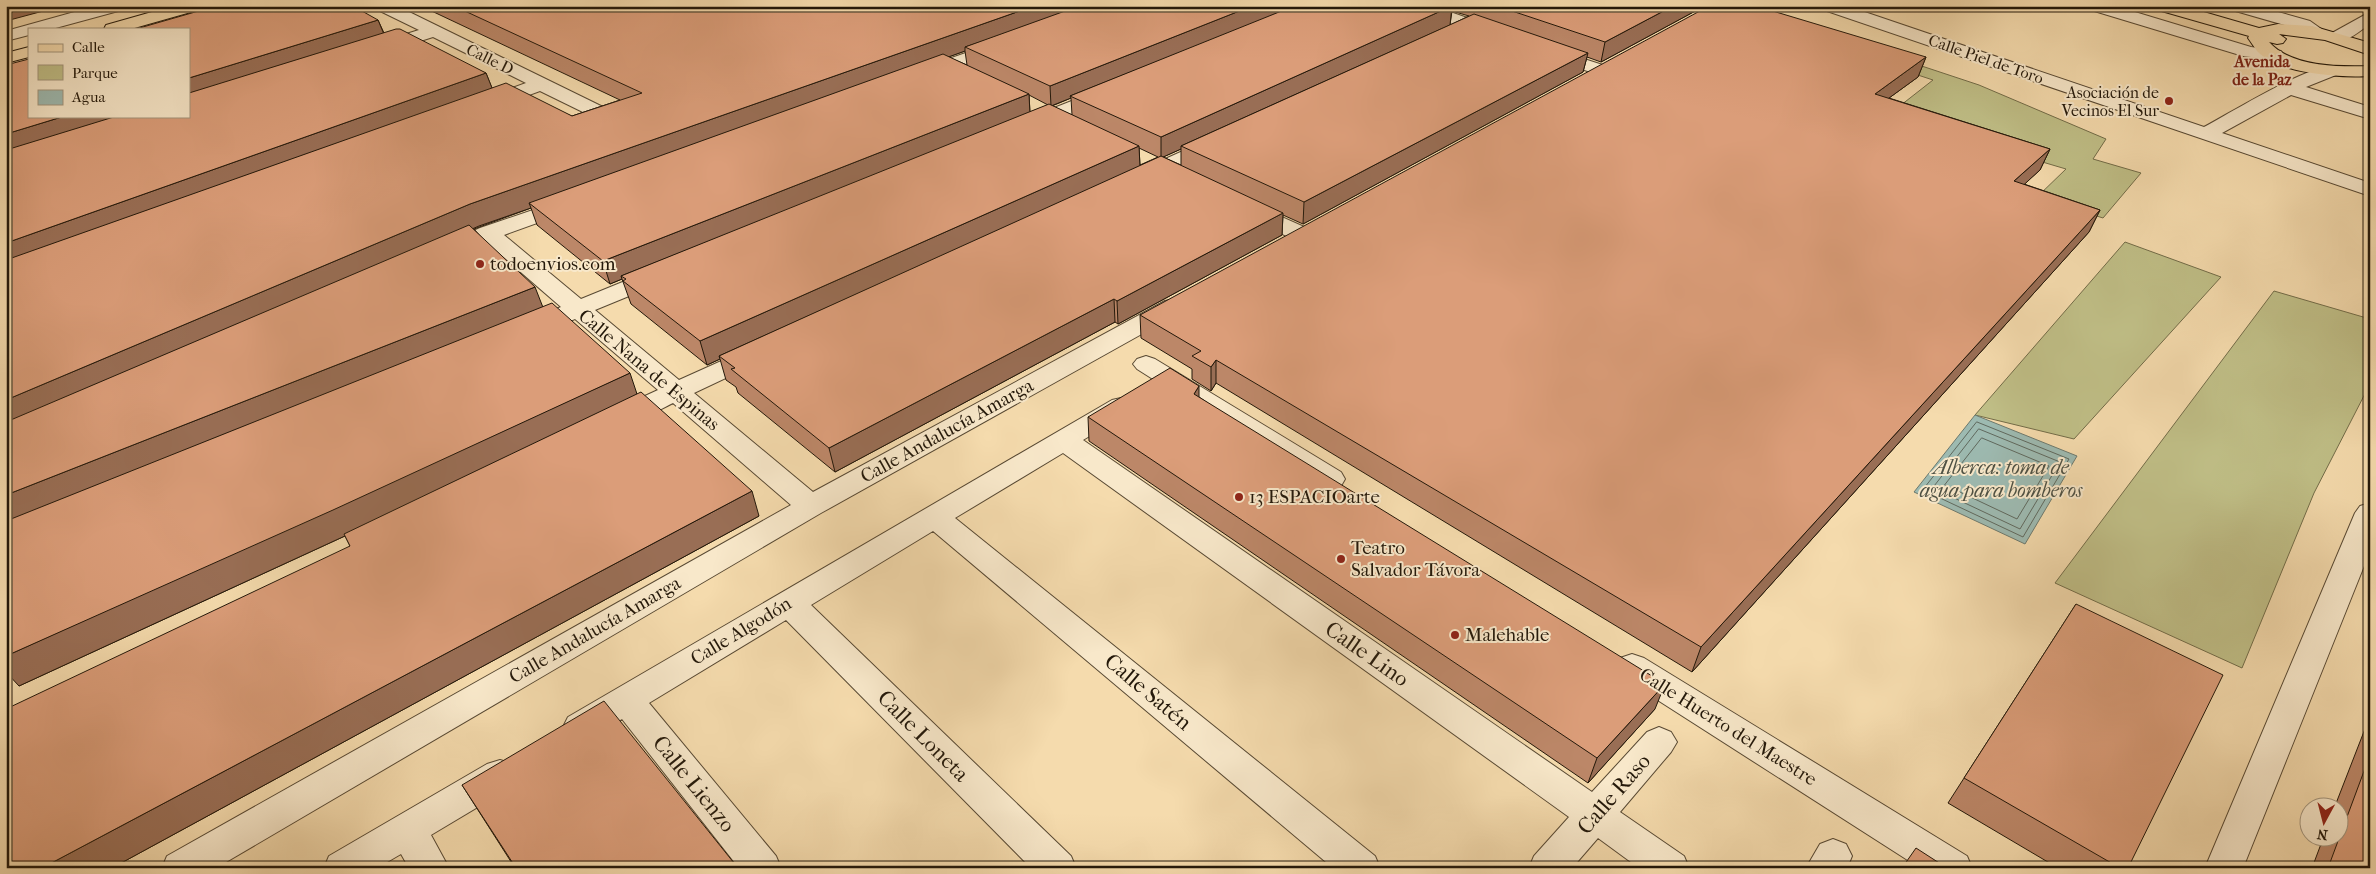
<svg xmlns="http://www.w3.org/2000/svg" width="2376" height="874" viewBox="0 0 2376 874" font-family="'IM FELL French Canon',serif">
	<rect width="100%" height="100%" fill="#f5dbad"/>
	<filter id="stains"><feTurbulence type="fractalNoise" baseFrequency=".004" numOctaves="4"/><feColorMatrix values="0 0 0 0 .2 0 0 0 0 .09 0 0 0 0 .02 0 0 0 .5 -.17"/></filter>
	<radialGradient id="worn" r=".72"><stop offset=".6" stop-color="#630" stop-opacity="0"/><stop offset="1" stop-color="#630" stop-opacity=".3"/></radialGradient>
	<path fill="#c0bf87" stroke="#726c48" d="M1804 27 1979 85 2106 139 2093 159 2141 173 2103 218 2037 197 2066 169 1887 116 1933 80 1793 34Z
		M2125 242 2221 277 2074 439 1975 415Z
		M2274 291 2370 319V384L2314 493 2242 668 2055 583Z"/>
	<path fill="#9dbab1" stroke="#6c796e" d="M1975 415 2077 456 2025 544 1914 492Z"/>
	<g fill="none" stroke-linecap="round" stroke-linejoin="round">
		<path stroke="#60695e" stroke-width="1" d="M1977 422 2069 459 2023 537 1923 490Z
			M1979 429 2060 462 2020 529 1933 488Z
			M1982 438 2049 466 2017 519 1945 485Z"/>
		<defs>
			<path id="minor" d="M96 6H124L122 10 52 29H29V35L6 41V31Z
				M376 6H397L603 107 606 111 603 115 596 117 589 115 540 91 496 107 489 109 482 107 480 103 482 99 526 83 433 37 386 52H374L371 48 374 44 419 30 378 10Z
				M1408 6H1433L1499 29 1502 33 1499 37H1487L1410 10Z
				M1822 6H1847L2204 127C2229 114 2313 61 2336 67L2339 71 2336 75 2306 87 2370 107V119L2291 95 2222 133 2370 183V196L1824 10Z
				M2089 6H2115L2251 47 2281 51 2284 55 2281 59 2275 60 2243 56 2091 10Z
				M2230 6H2257L2310 21 2327 33 2324 37H2312L2298 29 2232 10Z
				M2370 12V24C2358 32 2346 44 2332 41L2329 37 2332 33Z
				M1000 41 1006 42 1009 46 1006 50 929 78H917L914 74 917 70Z
				M1550 48 1609 67 1612 71 1609 75 1603 76 1544 57 1541 53 1544 49Z
				M1107 87 1114 89 1116 93 1114 97 1035 129 1028 131 1021 129 1018 125 1021 121Z
				M1216 136 1223 138 1226 142 1223 146 1146 182 1139 184 1132 182 1129 178 1132 174Z
				M568 198 576 199 579 204 576 209 504 235 581 299 652 270 660 268 668 270 672 275 668 280 595 310 679 380 748 349 757 346 766 349 770 354 766 359 694 393 813 492 1165 301 1174 299 1183 301 1186 306 1183 311 821 513 216 868H162L167 856 791 505 673 403C654 412 631 429 610 424L606 418 610 412 658 390 575 319C558 326 540 338 522 333L519 328 522 323 561 307 486 242 456 256 448 258 440 256 437 251 440 246 480 228Z
				M1248 202 1311 230 1314 235 1311 240 1303 242 1295 240 1240 214 1237 209 1240 204Z
				M1146 356 1155 359 1341 472 1345 479 1341 486 1331 489 1321 486 1137 369 1133 364 1137 359Z
				M1121 398 1130 400 1134 406 1130 412 1083 440 1592 792 1647 732 1659 727 1671 732 1677 742 1671 752 1620 812 1684 856 1689 868H1639L1598 838 1572 868H1529L1534 856 1569 817 1063 453 955 518 1375 856 1380 868H1333L933 531 811 605 1071 856 1076 868H1031L786 620 649 703 776 856 781 868H739L622 719 592 737 580 741 568 737 563 727 568 717 1112 400Z
				M2370 503V551L2243 868H2205L2355 513 2360 506Z
				M1632 654 1644 658 1967 856 1972 868H1920L1620 676 1615 667 1620 658Z
				M500 760 513 764 518 775 513 786 431 835 449 868H409L401 854 377 868H324L329 856 487 764Z
				M1833 839 1846 844 1852 856 1847 868H1806L1820 844Z"/>
			<path id="major" d="M173 6H200L198 10 131 29H104L106 25Z
				M2156 6H2183L2259 28 2278 24 2312 26 2370 43V55L2325 40 2279 34 2286 39 2283 43 2277 44 2269 42C2291 67 2339 67 2370 66V76C2340 78 2279 74 2257 51 2254 47 2251 42 2248 38L2249 36 2158 10Z
				M29 47V57L6 63V53Z"/>
		</defs>
		<use href="#minor" stroke="#584933" stroke-width="2"/>
		<use href="#major" stroke="#23180a" stroke-width="2"/>
		<use href="#minor" fill="#f8e8ca" fill-rule="evenodd"/>
		<use href="#major" fill="#f5dbad" fill-rule="evenodd"/>
	</g>
	<path fill="#bc8768" stroke="#23180a" fill-rule="evenodd" d="M421 6H1699V9L1601 62 1587 57 1583 72 1303 224 1283 215 1282 235 1118 324 1115 322 835 472 738 393 736 387 726 380 720 359 707 365 631 304 622 279 610 284 537 225 531 208 474 229 543 307 637 394 759 516 112 868H6L350 546 345 536 19 686 29 116H189L378 20 384 33 486 73 492 88 572 116 620 100ZM1452 11 1469 16 1450 25ZM965 51 967 65 948 57ZM1029 95 1048 105 1030 112ZM1071 98 1072 115 1052 106ZM1139 148 1158 157 1140 165ZM1181 149V165L1163 157Z
		M1926 57 1918 77 1889 98 2050 149 2040 170 2024 184 2100 210 2089 232 1692 672 1216 383 1211 391 1192 379V369L1141 338 1140 315Z
		M1199 397 1655 709 1588 783 1089 441 1088 417Z
		M2076 604 2128 868H2058L1948 803Z
		M2370 716V868H2312L2324 836H2338V806H2335Z
		M462 785 738 868H515Z"/>
	<path fill="#996e55" stroke="#23180a" d="M6 6H62L6 21Z
		M1034 6H1088L965 47V51L534 206 529 203 531 208 479 226 6 432V400L470 204Z
		M1252 6H1298L1070 96 1071 98 1051 106 1050 86Z
		M1452 6 1450 25 1181 146V149L1161 158V137Z
		M1673 6H1699V9L1601 62 1605 42Z
		M378 20 386 39 189 102V78Z
		M1588 53 1583 72 1303 224 1304 202Z
		M1926 57 1918 77 1867 114 1875 94Z
		M486 73 494 93 6 271V243Z
		M1029 94 1030 115 621 276 622 279 610 284 603 261Z
		M65 116H142L6 160V134Z
		M1139 146 1140 167 719 356 720 359 707 365 700 341Z
		M2050 149 2040 170 2004 203 2014 181Z
		M2100 210 2089 232 1692 672 1701 647Z
		M1283 213 1282 235 1118 324 1117 301Z
		M535 287 544 310 6 528V495Z
		M1114 299 1115 322 835 472 829 448Z
		M1216 360V383L1211 391V367Z
		M630 373 638 397 347 535 19 686 6 672V656Z
		M1199 386V411L1194 394Z
		M752 491 759 516 112 868H42Z
		M1665 684 1655 709 1588 783 1597 758Z"/>
	<path fill="#db9d79" stroke="#23180a" d="M216 6H353L378 20 189 78V29H136Z
		M454 6H1034L470 204 6 400V260L506 83 572 116 642 93Z
		M1079 6H1252L1050 86 965 47Z
		M1294 6H1452L1161 137 1070 96Z
		M1497 6H1673L1605 42Z
		M1709 6H1756L1926 57 1875 94 2050 149 2014 181 2100 210 1701 647 1216 360 1211 367 1192 356 1201 351 1140 315Z
		M1474 14 1588 53 1304 202 1181 146Z
		M396 29H400L486 73 6 243V150L117 116H189V93Z
		M943 54 1029 94 603 261 529 203Z
		M29 59V116H65L6 134V65Z
		M1049 104 1139 146 700 341 623 281 626 279 621 276Z
		M1161 156 1283 213 1117 301 1114 299 829 448 731 369 735 368 719 356Z
		M469 225 535 287 6 495V422Z
		M552 303 630 373 333 510 6 656V521Z
		M1170 368 1199 386 1194 394 1665 684 1597 758 1088 417Z
		M641 392 752 491 42 868H6V709L350 546 344 534Z
		M2076 604 2223 675 2128 868H2120L1964 778Z
		M604 701 738 868H516L462 785Z
		M2370 755V868H2328Z
		M1916 848 1947 868H1902Z"/>
	<g fill="#8f2418" stroke="#f8e8ca" stroke-width="2">
		<circle cx="2169" cy="101" r="5"/>
		<circle cx="480" cy="264" r="5"/>
		<circle cx="1239" cy="497" r="5"/>
		<circle cx="1341" cy="559" r="5"/>
		<circle cx="1455" cy="635" r="5"/>
	</g>
	<g text-anchor="middle" dominant-baseline="central" stroke-width="4" stroke-linejoin="round" paint-order="stroke">
		<g font-size="16" fill="#23180a" stroke="#f8e8ca">
			<text transform="translate(490 59) rotate(26)">Calle D</text>
			<text transform="translate(1986 59) rotate(19)">Calle Piel de Toro</text>
		</g>
		<g font-size="16" font-weight="bold" fill="#7a1f14" stroke="#f8e8ca">
			<text x="2262" y="61">Avenida<tspan x="2262" dy="18">de la Paz</tspan></text>
		</g>
		<g font-size="16" fill="#23180a" stroke="#f8e8ca" text-anchor="end">
			<text x="2159" y="92">Asociación de<tspan x="2159" dy="18">Vecinos El Sur</tspan></text>
		</g>
		<g font-size="19" fill="#23180a" stroke="#f8e8ca" text-anchor="start">
			<text x="490" y="264">todoenvios.com</text>
			<text x="1249" y="497">13 ESPACIOarte</text>
			<text x="1351" y="548">Teatro<tspan x="1351" dy="22">Salvador Távora</tspan></text>
			<text x="1465" y="635">Malehable</text>
		</g>
		<g font-size="19" fill="#23180a" stroke="#f8e8ca">
			<text transform="translate(649 370) rotate(40)">Calle Nana de Espinas</text>
			<text transform="translate(947 431) rotate(-29)">Calle Andalucía Amarga</text>
			<text transform="translate(595 630) rotate(-30)">Calle Andalucía Amarga</text>
			<text transform="translate(741 631) rotate(-31)">Calle Algodón</text>
			<text transform="translate(1728 727) rotate(32)">Calle Huerto del Maestre</text>
		</g>
		<g font-size="20" font-style="italic" fill="#4e5144" stroke="#f8e8ca">
			<text x="2001" y="467">Alberca: toma de<tspan x="2001" dy="23">agua para bomberos</tspan></text>
		</g>
		<g font-size="22" fill="#23180a" stroke="#f8e8ca">
			<text transform="translate(1367 654) rotate(35)">Calle Lino</text>
			<text transform="translate(1148 692) rotate(40)">Calle Satén</text>
			<text transform="translate(923 736) rotate(45)">Calle Loneta</text>
			<text transform="translate(694 784) rotate(51)">Calle Lienzo</text>
			<text transform="translate(1614 794) rotate(-49)">Calle Raso</text>
		</g>
	</g>
	<rect width="2376" height="874" fill="none" stroke="#f5dbad" stroke-width="25"/>
	<rect x="8" y="8" width="2361" height="859" fill="none" stroke="#23180a" stroke-width="2.5"/>
	<rect x="12" y="12" width="2351" height="849" fill="none" stroke="#23180a"/>
	<rect x="28" y="28" width="162" height="90" fill="#f8e8ca" stroke="#a3957d"/>
	<rect x="38" y="44" width="25" height="8" fill="#f5dbad" stroke="#a3957d"/>
	<text x="72" y="52" font-size="15" fill="#23180a">Calle</text>
	<rect x="38" y="65" width="25" height="15" fill="#c0bf87" stroke="#a3957d"/>
	<text x="72" y="78" font-size="15" fill="#23180a">Parque</text>
	<rect x="38" y="90" width="25" height="15" fill="#9dbab1" stroke="#a3957d"/>
	<text x="72" y="102" font-size="15" fill="#23180a">Agua</text>
	<g transform="translate(2324 822) rotate(187)"><circle r="24" fill="#f8e8ca" stroke="#a3957d"/>
	<path d="M0-4L9 19L0 12L-9 19Z" fill="#8f2418"/>
	<text y="-8" font-size="14" font-weight="bold" text-anchor="middle" fill="#23180a">N</text>
	</g>
	<rect width="100%" height="100%" filter="url(#stains)"/>
	<rect width="100%" height="100%" fill="url(#worn)"/>
</svg>
